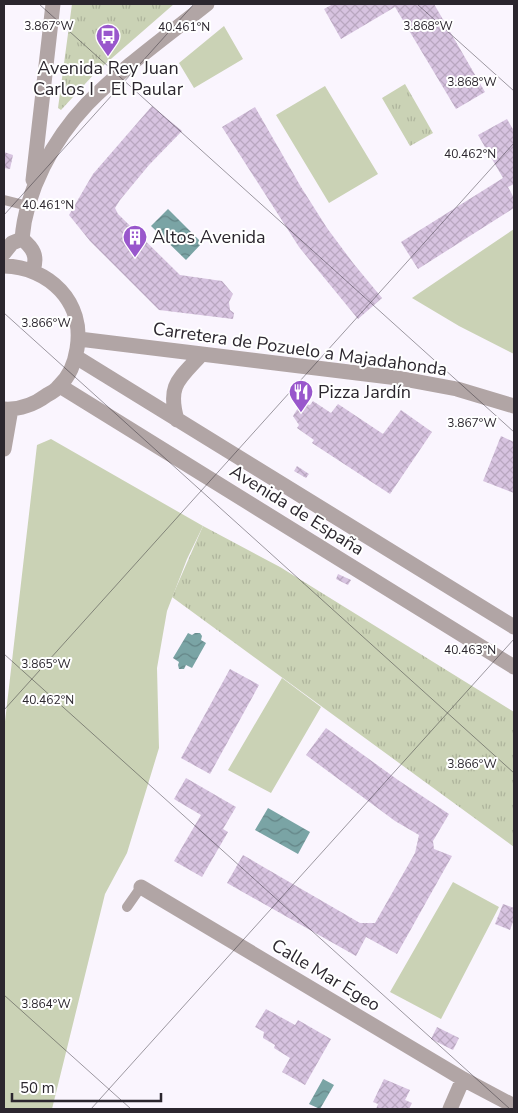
<svg xmlns="http://www.w3.org/2000/svg" width="518" height="1113" viewBox="0 0 518 1113" font-family="'Nunito Sans',sans-serif">
	<defs>
		<pattern id="park-tufts" width="24" height="20" patternUnits="userSpaceOnUse" patternTransform="scale(1.25)"><rect width="24" height="20" fill="#cad2b5"/><path d="M3 7l-1-3M5 7V3M7 7l1-3M15 17l-1-3M17 17v-4M19 17l1-3" fill="none" stroke="#aeb49c"/></pattern>
		<pattern id="water-waves" width="16" height="10" patternUnits="userSpaceOnUse" patternTransform="scale(1.25)"><rect width="16" height="10" fill="#7aa4a5"/><path d="M0 5q4-4 8 0t8 0" fill="none" stroke="#648587"/></pattern>
		<pattern id="building-cross-hatch" width="8" height="8" patternUnits="userSpaceOnUse" patternTransform="scale(1.25)"><rect width="8" height="8" fill="#d7c3e0"/><path d="M0 0l8 8M0 8l8-8" fill="none" stroke="#b9a7c0"/></pattern>
	</defs>
	<rect width="100%" height="100%" fill="#faf5fe"/>
	<path fill="#cad2b5" d="M224 26 243 59 194 88 179 63Z
		M325 86 378 174 329 203 276 115Z
		M514 229V354L459 326 412 298Z
		M51 439 203 526 187 559 167 611 157 668 159 748 127 853 105 894 52 1109H4V730L37 445Z
		M282 678 321 707 271 793 228 770Z
		M453 882 499 907 441 1019 390 992Z"/>
	<path fill="url(#park-tufts)" d="M72 4H174L96 72 61 110 58 108Z
		M405 84 433 133 410 146 382 98Z
		M203 526 280 567 514 712V847L172 597Z"/>
	<path fill="url(#water-waves)" d="M168 209 202 243 186 260 151 226Z
		M188 633 192 635 195 633H200L202 636 201 640 206 643 192 668 186 665 184 669H179L178 665 179 662 173 658Z
		M268 808 310 832 298 854 255 830Z
		M323 1079 334 1085 320 1109 309 1104Z"/>
	<path fill="url(#building-cross-hatch)" d="M333 4H434L485 92 456 109 395 7 341 39 324 9Z
		M152 106 182 131 149 165 120 200 115 208 118 214 180 275 222 281 233 294 229 302 230 310 234 313 233 319 159 310 90 241 69 215 93 174Z
		M255 107 301 187 327 228 353 263 382 298 358 319 299 247 222 127Z
		M507 119 514 131V184L508 187 514 198V208L418 269 401 242 503 178 478 135Z
		M4 152 13 155 10 169 4 168Z
		M313 401 331 413 338 404 383 434 401 410 432 432 390 494 312 443 314 440 297 428 299 425 293 416 301 403 310 405Z
		M501 436 514 442V493L483 481Z
		M297 466 309 474 306 478 294 471Z
		M338 574 351 580 348 585 336 579Z
		M230 669 259 685 210 774 181 758Z
		M326 728 398 780 449 814 433 841 434 849 452 856 397 954 366 937 356 956 227 883 243 855 360 923H375L415 853 419 835 395 821 306 755Z
		M186 778 236 807 223 829 228 832 202 877 174 861 201 815 174 799Z
		M503 904 514 908V919L510 930 495 924Z
		M266 1009 295 1025 298 1020 331 1039 305 1085 282 1072 290 1058 274 1048 275 1045 263 1038 264 1032 255 1027Z
		M437 1027 459 1038 453 1050 431 1039Z
		M384 1079 410 1090 405 1100 412 1103 409 1109H376L378 1104 373 1102Z"/>
	<g fill="none" stroke-linecap="round" stroke-linejoin="round">
		<path stroke="#b1a5a5" stroke-width="10" d="M4 200 28 206
			M127 907 141 887"/>
		<path stroke="#b1a5a5" stroke-width="15" d="M33 180 53 4
			M22 239C26 190 53 140 87 104 123 67 167 36 207 4
			M22 239C33 248 38 256 33 270
			M4 253 12 243 22 239
			M4 266C49 267 85 302 77 349 75 362 69 377 59 386 56 390 51 393 47 395 35 404 19 410 4 409
			M79 339 398 378 457 389 514 406
			M76 357 514 627
			M60 386 514 667
			M177 420C167 385 179 379 201 355
			M4 449 11 409
			M141 887 463 1079 514 1106
			M450 1109 463 1079"/>
	</g>
	<path fill="none" stroke="#2b262e" stroke-width="1" stroke-opacity="0.45" d="M39 4 514 432M417 4 514 91M4 215 194 4M4 313 514 773M4 654 510 1109M4 710 514 143M4 995 131 1109M91 1109 514 639"/>
	<defs>
		<symbol id="bus-pin" viewBox="-11 -11 22 30"><path d="M0 17L-7.5 6A9.5 9.5 0 1 1 7.5 6Z" fill="#9957cc" stroke="#fff"/><path d="M-5-6H5V4H4V6H2V4H-2V6H-4V4H-5ZM-3.5-4V0h7V-4ZM-3.5 1.2v1.5H-2V1.2ZM2 1.2v1.5H3.5V1.2Z" fill="#fff"/></symbol>
		<symbol id="building-pin" viewBox="-11 -11 22 30"><path d="M0 17L-7.5 6A9.5 9.5 0 1 1 7.5 6Z" fill="#9957cc" stroke="#fff"/><path d="M-4-6H4V6H1V3H-1V6H-4ZM-2.5-4.3h1.7v1.8h-1.7ZM.8-4.3h1.7v1.8H.8ZM-2.5-1h1.7V.8h-1.7ZM.8-1h1.7V.8H.8Z" fill="#fff"/></symbol>
		<symbol id="restaurant-pin" viewBox="-11 -11 22 30"><path d="M0 17L-7.5 6A9.5 9.5 0 1 1 7.5 6Z" fill="#9957cc" stroke="#fff"/><path d="M-5-6h1v4h1v-4h1v4h1v-4h1v5L-1.5 .5V6h-2V.5L-5-1ZM5-6V6H3V1.5H1.5Q1.5-4 5-6Z" fill="#fff"/></symbol>
	</defs>
	<g fill-rule="evenodd">
		<use href="#bus-pin" x="94" y="22" width="28" height="38"/>
		<use href="#building-pin" x="121" y="223" width="28" height="38"/>
		<use href="#restaurant-pin" x="287" y="378" width="28" height="38"/>
	</g>
	<g text-anchor="middle" dominant-baseline="central" stroke-width="4" stroke-linejoin="round" paint-order="stroke">
		<g font-size="18" fill="#2b262e" stroke="#fff" text-anchor="start">
			<text x="108" y="68" text-anchor="middle">Avenida Rey Juan<tspan x="108" dy="21">Carlos I - El Paular</tspan></text>
			<text x="152" y="237">Altos Avenida</text>
			<text x="318" y="392">Pizza Jardín</text>
		</g>
		<g font-size="18" fill="#2b262e" stroke="#fff">
			<text transform="translate(300 349) rotate(8)">Carretera de Pozuelo a Majadahonda</text>
			<text transform="translate(297 510) rotate(32)">Avenida de España</text>
			<text transform="translate(326 975) rotate(31)">Calle Mar Egeo</text>
		</g>
	</g>
	<g font-size="12" text-anchor="middle" fill="#2b262e" stroke="#fff" stroke-width="4" stroke-linejoin="round" paint-order="stroke">
		<text x="49" y="30">3.867°W</text>
		<text x="428" y="30">3.868°W</text>
		<text x="184" y="31">40.461°N</text>
		<text x="472" y="86">3.868°W</text>
		<text x="470" y="158">40.462°N</text>
		<text x="48" y="209">40.461°N</text>
		<text x="46" y="327">3.866°W</text>
		<text x="472" y="427">3.867°W</text>
		<text x="470" y="654">40.463°N</text>
		<text x="46" y="668">3.865°W</text>
		<text x="48" y="704">40.462°N</text>
		<text x="472" y="768">3.866°W</text>
		<text x="46" y="1008">3.864°W</text>
	</g>
	<rect width="518" height="1113" fill="none" stroke="#2b262e" stroke-width="10"/>
	<path d="M12 1093v8h149v-8" fill="none" stroke="#2b262e" stroke-width="2.5"/>
	<text x="20" y="1093" font-size="15" fill="#2b262e" stroke="#ffffff" stroke-width="4" paint-order="stroke">50 m</text>
</svg>
